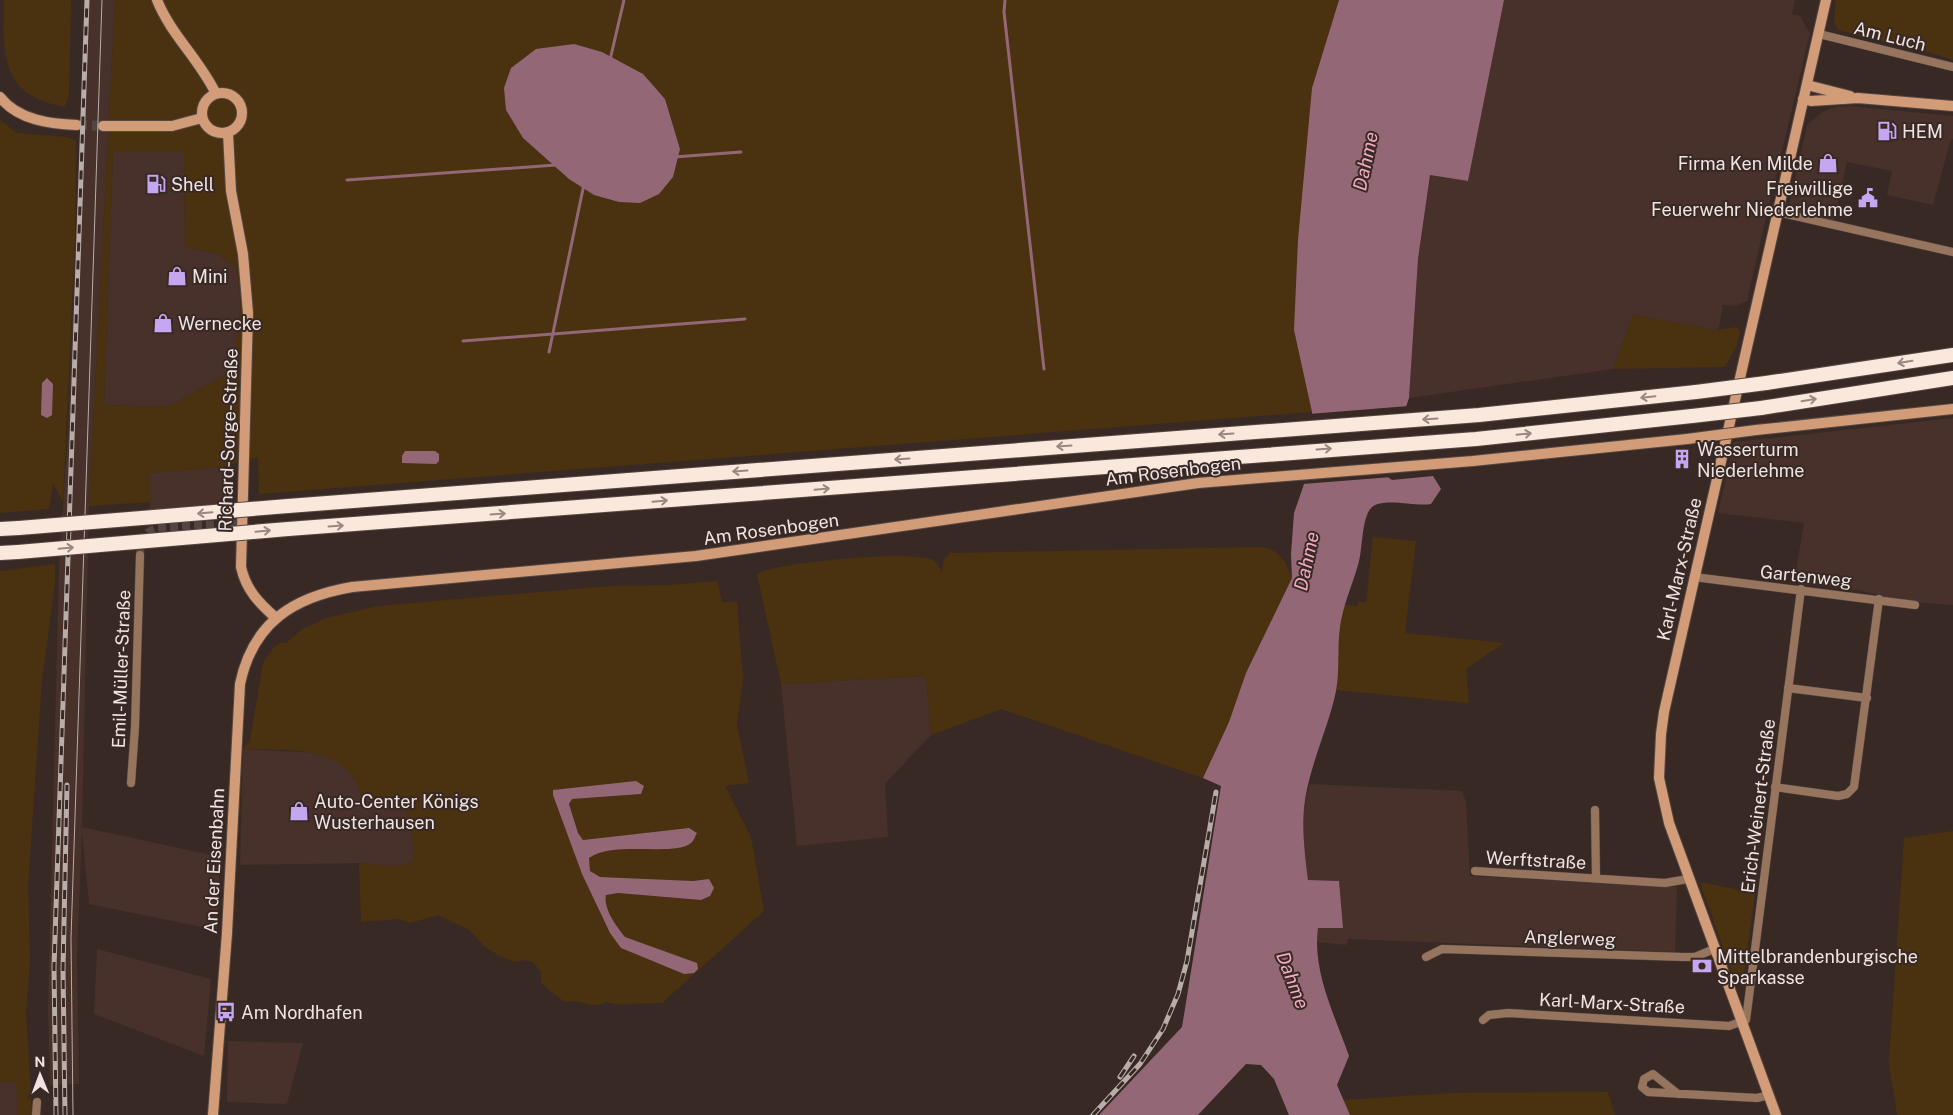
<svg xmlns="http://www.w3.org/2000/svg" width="1953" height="1115" viewBox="0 0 1953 1115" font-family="'Public Sans',sans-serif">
	<rect width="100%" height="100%" fill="#382925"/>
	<path fill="#47312a" d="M85 0H115L89 506 82 827 220 857 217 930 89 904 82 832 77 957 79 1084 50 1085 48 1006 59 569 68 431Z
		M1504 0H1795L1792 14 1800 16 1810 33 1774 185 1771 186 1769 193 1771 196 1747 301 1736 306 1723 305 1719 328 1716 330 1633 315 1613 369 1409 398 1418 259 1430 175 1468 181Z
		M1851 106 1953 116V139H1951L1933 205 1887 195 1892 171 1847 162 1834 221 1788 211 1807 125 1822 112 1835 107Z
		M113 152H184L185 247 218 254 236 269 241 302 233 371 167 407 104 405Z
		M1953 418V605L1879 599 1878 595 1857 590 1794 582 1804 523 1718 513 1734 442Z
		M222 467 225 519 151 523 148 473Z
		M926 676 931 735 885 784 888 837 797 846 781 684Z
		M243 749 319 753 335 760 349 771 358 785 361 796 404 798 414 846 413 862 397 866 359 863 240 865Z
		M1309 784 1462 791 1466 802 1470 876 1677 887 1675 952 1348 939 1347 945 1316 942 1318 928H1342L1339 881 1308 880 1304 856V808Z
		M97 949 211 979 204 1056 94 1014Z
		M228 1041 303 1043 287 1104 227 1102Z
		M0 1082H17L18 1115H0Z"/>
	<path fill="#4a3210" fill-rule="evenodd" d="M4 0H71L69 94 65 107C0 95 3 56 4 0Z
		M115 0H1339L1312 88 1306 379 1312 412 259 494 258 457 222 467 149 473 151 502 89 506ZM536 49 665 99 680 149 673 177 619 202 595 195 569 179 523 138 511 68ZM113 152H184L185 247 218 254 236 269 241 302 233 371 167 407 104 405Z
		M1836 0H1953V60L1902 44 1895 45 1838 30 1834 22Z
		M0 120 17 133 67 137 76 141 75 238 63 502 53 483 49 509 0 513Z
		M1633 315 1716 330 1737 327 1740 332 1737 345 1725 367 1613 369Z
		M1373 537 1416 541 1405 633 1504 643 1466 669 1469 703 1336 690 1339 628 1344 605 1358 606V602H1366Z
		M1260 547C1279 549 1286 561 1292 578L1246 673 1229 722 1203 778 1001 709 931 735 926 676 781 684 757 574C777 562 912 550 933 560 937 562 940 568 942 572L944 559 950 553Z
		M55 564V584L42 680 28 886 30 961 26 1012 32 1115H18L16 1082H0V571Z
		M717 581 722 602H737L743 679 737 725 749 783 725 786 751 837 764 911 662 1003 616 1004 606 1002C593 1010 580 998 565 1002L550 991 541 982V972L533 962 523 960 514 962 498 955 484 946 469 930 438 915 410 923 399 919 361 922 359 863 397 866 413 862 414 846 404 798 361 796C349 743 285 751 243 749L250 740 263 663 274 647 280 643H286L302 629 326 618 378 606 610 586 669 585ZM554 790 641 794 572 799 569 804 578 833 583 840 689 828 683 847C658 848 610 844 589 858L590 871 600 877 693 881 709 879 701 900 618 893 606 895C603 909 616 926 625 937L697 963 684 974 621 948 610 933 582 874Z
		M1953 831V1115H1897L1889 1062 1904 838Z
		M1700 882 1755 893 1744 973 1741 977 1733 976Z
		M1608 1092 1615 1115H1350L1343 1100 1452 1093Z"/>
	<path fill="#946776" d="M1339 0H1504L1468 181 1430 175 1418 259 1409 398 1406 407 1376 409 1371 465 1392 480 1433 476 1441 489 1431 504C1415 507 1385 497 1372 507 1361 517 1363 551 1358 565 1352 586 1343 605 1340 627 1337 648 1340 670 1336 691 1328 730 1308 768 1304 808 1302 831 1305 857 1308 880L1339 881 1343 928H1318C1312 971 1335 1016 1349 1056L1337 1085 1350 1115H1289L1274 1079 1261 1065 1246 1064 1198 1115H1099L1182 1027 1221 786 1203 778 1229 722 1246 673 1292 578 1291 554 1294 513 1311 464 1312 412 1294 330 1298 240 1312 88Z
		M574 44 602 52 643 74 665 99 680 149 673 177 659 194 640 203 619 202 594 195 569 179 523 138 506 110 504 88 511 68 536 49Z
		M47 378 53 384 52 415 47 418 41 415 42 383Z
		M405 451H435L439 454V461L436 464 402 463V456Z
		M636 781 644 786 641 794 572 799 569 804 578 833 583 840 689 828 697 833C695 836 694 841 691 843 675 857 613 840 589 858L590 871 600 877 693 881 709 879 714 888 710 896 701 900 618 893 606 895C603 908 616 926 625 937L697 963 698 969 694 973 684 974 621 948 610 933 582 874 553 795V790Z"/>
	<path fill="#382925" d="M1409 406 1406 409 1378 412 1374 464 1392 477 1303 484 1309 464V414Z"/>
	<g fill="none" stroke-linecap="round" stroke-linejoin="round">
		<path stroke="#946776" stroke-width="3" d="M1005 0 1004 12 1044 369
			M610 60 624 0
			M674 157 741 152
			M347 180 556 165
			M463 341 745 319
			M549 352 584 184"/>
		<path stroke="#534541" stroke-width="8" stroke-dasharray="8 4" stroke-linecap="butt" d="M140 555C141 540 142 533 157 528L242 523"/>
		<path stroke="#534541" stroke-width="10" stroke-dasharray="10 5" stroke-linecap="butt" d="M77 125 103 126"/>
		<defs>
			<path id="street" d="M1819 34 1953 67
				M1777 212 1953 252
				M1694 577 1915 605
				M1788 688 1867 698
				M131 783 135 727 140 555
				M1775 787 1838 796 1847 794 1854 787 1879 599
				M1595 810 1596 878
				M1475 871 1665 883 1688 879
				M1426 957 1442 949 1683 957H1695L1714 949
				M1483 1020 1489 1015 1508 1013 1729 1026 1746 1020 1801 589
				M1678 1094 1653 1074 1644 1079 1642 1087 1648 1092 1757 1098 1769 1095
				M36 1115 37 1102"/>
			<path id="secondary" d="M157 0C171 35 200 60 216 94
				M1807 85 1850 96
				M202 113a20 20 0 1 1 40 0a20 20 0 1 1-40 0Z
				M0 97C18 120 50 124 77 125
				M1803 99 1811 101 1858 98 1953 106
				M103 126H172L202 118
				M228 133 231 191 243 254 248 313 241 567C246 590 259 603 276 618
				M1756 430 1953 409
				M213 1115 227 933 240 684C253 622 294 597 352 587L696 556 1198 483 1473 461 1687 439
				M1776 1115 1669 823 1659 778 1661 734 1664 712 1826 0"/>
			<path id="highway" d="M1766 383 1953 355
				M1761 408 1953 378
				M288 506 1479 415 1696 392
				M0 529 19 528
				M288 529 1476 439 1692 416
				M0 553 18 552"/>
		</defs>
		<use href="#street" stroke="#554743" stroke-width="9"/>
		<use href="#secondary" stroke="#554743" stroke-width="12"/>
		<use href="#highway" stroke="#554743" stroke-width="16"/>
		<use href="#street" stroke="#96745e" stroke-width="8"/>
		<use href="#secondary" stroke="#d29c78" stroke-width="10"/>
		<use href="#highway" stroke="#fae8dd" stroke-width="14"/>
		<path stroke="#b9adaa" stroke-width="1" d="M73 1115 71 938 102 0"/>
		<defs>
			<path id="rail" d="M1120 1077 1134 1056
				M56 1115 54 967 87 0
				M65 1115 63 969 67 785
				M1093 1115 1140 1064 1163 1029 1178 994 1187 961 1216 792"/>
		</defs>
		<use href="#rail" stroke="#b9adaa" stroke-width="5"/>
		<use href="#rail" stroke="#382925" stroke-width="3" stroke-dasharray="9" stroke-linecap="butt"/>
		<defs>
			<path id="secondary-bridge" d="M1687 439 1756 430"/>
			<path id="highway-bridge" d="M1696 392 1766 383
				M1692 416 1761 408
				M19 528 288 506
				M18 552 288 529"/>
		</defs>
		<use href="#secondary-bridge" stroke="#554743" stroke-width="12" stroke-linecap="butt"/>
		<use href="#highway-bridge" stroke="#554743" stroke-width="16" stroke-linecap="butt"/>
		<use href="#secondary-bridge" stroke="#d29c78" stroke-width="10"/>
		<use href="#highway-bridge" stroke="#fae8dd" stroke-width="14"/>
	</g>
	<defs><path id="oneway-shaft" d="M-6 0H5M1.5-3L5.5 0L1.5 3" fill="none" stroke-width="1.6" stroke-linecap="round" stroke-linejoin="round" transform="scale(1.25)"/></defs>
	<g stroke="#998881">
		<use href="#oneway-shaft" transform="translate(1905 362) rotate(171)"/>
		<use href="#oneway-shaft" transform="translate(1648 397) rotate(174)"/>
		<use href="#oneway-shaft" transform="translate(1809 400) rotate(-9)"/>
		<use href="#oneway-shaft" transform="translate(1430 419) rotate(176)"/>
		<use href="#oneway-shaft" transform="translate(1226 434) rotate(176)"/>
		<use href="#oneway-shaft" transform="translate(1524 434) rotate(-6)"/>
		<use href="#oneway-shaft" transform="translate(1064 446) rotate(176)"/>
		<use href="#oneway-shaft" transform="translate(1324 449) rotate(-4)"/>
		<use href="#oneway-shaft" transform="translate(902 459) rotate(176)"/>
		<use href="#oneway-shaft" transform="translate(740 471) rotate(176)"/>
		<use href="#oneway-shaft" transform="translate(822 489) rotate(-5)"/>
		<use href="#oneway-shaft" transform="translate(660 501) rotate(-5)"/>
		<use href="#oneway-shaft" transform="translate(205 513) rotate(175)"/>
		<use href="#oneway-shaft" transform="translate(498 514) rotate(-4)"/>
		<use href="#oneway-shaft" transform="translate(336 526) rotate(-4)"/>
		<use href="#oneway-shaft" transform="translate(263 531) rotate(-5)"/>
		<use href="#oneway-shaft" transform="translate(66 548) rotate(-5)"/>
	</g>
	<defs>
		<symbol id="fuel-bare" viewBox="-9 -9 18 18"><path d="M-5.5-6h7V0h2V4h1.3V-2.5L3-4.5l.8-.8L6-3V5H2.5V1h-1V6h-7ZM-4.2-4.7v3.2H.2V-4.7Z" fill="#c5a7f1" stroke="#382925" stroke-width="2.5" paint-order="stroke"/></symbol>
		<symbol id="shop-bare" viewBox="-9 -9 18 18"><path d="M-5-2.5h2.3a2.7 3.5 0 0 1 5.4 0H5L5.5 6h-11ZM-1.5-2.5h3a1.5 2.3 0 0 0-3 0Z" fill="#c5a7f1" stroke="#382925" stroke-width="2.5" paint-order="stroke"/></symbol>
		<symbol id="civic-bare" viewBox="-9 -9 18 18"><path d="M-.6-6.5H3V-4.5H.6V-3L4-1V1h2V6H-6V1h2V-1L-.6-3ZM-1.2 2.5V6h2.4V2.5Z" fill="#c5a7f1" stroke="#382925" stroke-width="2.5" paint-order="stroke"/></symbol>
		<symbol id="building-bare" viewBox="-9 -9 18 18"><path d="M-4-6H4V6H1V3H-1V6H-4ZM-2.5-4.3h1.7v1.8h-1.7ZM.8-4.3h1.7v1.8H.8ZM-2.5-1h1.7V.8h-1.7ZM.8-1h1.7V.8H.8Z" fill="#c5a7f1" stroke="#382925" stroke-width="2.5" paint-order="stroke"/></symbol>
		<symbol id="bank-bare" viewBox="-9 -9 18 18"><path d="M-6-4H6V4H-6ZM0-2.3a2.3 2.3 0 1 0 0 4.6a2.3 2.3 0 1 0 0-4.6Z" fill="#c5a7f1" stroke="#382925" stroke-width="2.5" paint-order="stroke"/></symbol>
		<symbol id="bus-bare" viewBox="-9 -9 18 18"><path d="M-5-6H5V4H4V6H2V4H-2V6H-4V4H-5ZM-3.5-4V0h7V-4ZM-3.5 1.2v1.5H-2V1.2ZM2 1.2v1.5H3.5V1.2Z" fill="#c5a7f1" stroke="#382925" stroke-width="2.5" paint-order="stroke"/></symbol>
	</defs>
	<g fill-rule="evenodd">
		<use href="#fuel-bare" x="1873" y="117" width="28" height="28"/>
		<use href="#shop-bare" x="1814" y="149" width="28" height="28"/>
		<use href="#fuel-bare" x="142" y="170" width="28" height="28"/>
		<use href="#civic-bare" x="1854" y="184" width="28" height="28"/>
		<use href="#shop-bare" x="163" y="262" width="28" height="28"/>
		<use href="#shop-bare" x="149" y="309" width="28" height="28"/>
		<use href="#building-bare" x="1668" y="445" width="28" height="28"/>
		<use href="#shop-bare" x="285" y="797" width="28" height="28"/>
		<use href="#bank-bare" x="1688" y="952" width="28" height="28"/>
		<use href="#bus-bare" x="212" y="998" width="28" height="28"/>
	</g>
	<g text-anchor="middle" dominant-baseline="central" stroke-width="4" stroke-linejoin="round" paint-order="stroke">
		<g font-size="18" fill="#efe4e1" stroke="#382925">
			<text transform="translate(1890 36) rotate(14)">Am Luch</text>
			<text transform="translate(228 440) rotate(-88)">Richard-Sorge-Straße</text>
			<text transform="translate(1173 471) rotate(-7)">Am Rosenbogen</text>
			<text transform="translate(771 529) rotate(-8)">Am Rosenbogen</text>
			<text transform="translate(1679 569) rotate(-77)">Karl-Marx-Straße</text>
			<text transform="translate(1806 576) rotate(6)">Gartenweg</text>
			<text transform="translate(121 669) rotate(-88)">Emil-Müller-Straße</text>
			<text transform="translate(1758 806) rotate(-83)">Erich-Weinert-Straße</text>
			<text transform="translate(1536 860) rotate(3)">Werftstraße</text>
			<text transform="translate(214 861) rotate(-87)">An der Eisenbahn</text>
			<text transform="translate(1570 938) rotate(2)">Anglerweg</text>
			<text transform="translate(1612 1003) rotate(3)">Karl-Marx-Straße</text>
		</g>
		<g font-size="18" fill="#efe4e1" stroke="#382925" text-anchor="start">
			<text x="1902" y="131">HEM</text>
			<text x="1813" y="163" text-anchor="end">Firma Ken Milde</text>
			<text x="171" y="184">Shell</text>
			<text x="1853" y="188" text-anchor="end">Freiwillige<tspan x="1853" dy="21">Feuerwehr Niederlehme</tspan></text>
			<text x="192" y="276">Mini</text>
			<text x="178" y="323">Wernecke</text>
			<text x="1697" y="449">Wasserturm<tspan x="1697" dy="21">Niederlehme</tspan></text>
			<text x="314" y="801">Auto-Center Königs<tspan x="314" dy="21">Wusterhausen</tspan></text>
			<text x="1717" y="956">Mittelbrandenburgische<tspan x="1717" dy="21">Sparkasse</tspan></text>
			<text x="241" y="1012">Am Nordhafen</text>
		</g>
		<g font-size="19" font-style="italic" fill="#f3aac1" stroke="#382925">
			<text transform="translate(1365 161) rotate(-78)">Dahme</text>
			<text transform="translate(1306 561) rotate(-78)">Dahme</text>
			<text transform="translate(1293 980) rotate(69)">Dahme</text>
		</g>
	</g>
	<g transform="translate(40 1075) rotate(359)" stroke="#382925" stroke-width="4" paint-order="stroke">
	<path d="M0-4L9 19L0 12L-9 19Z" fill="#efe4e1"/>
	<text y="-8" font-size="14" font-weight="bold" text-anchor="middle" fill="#efe4e1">N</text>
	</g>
</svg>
